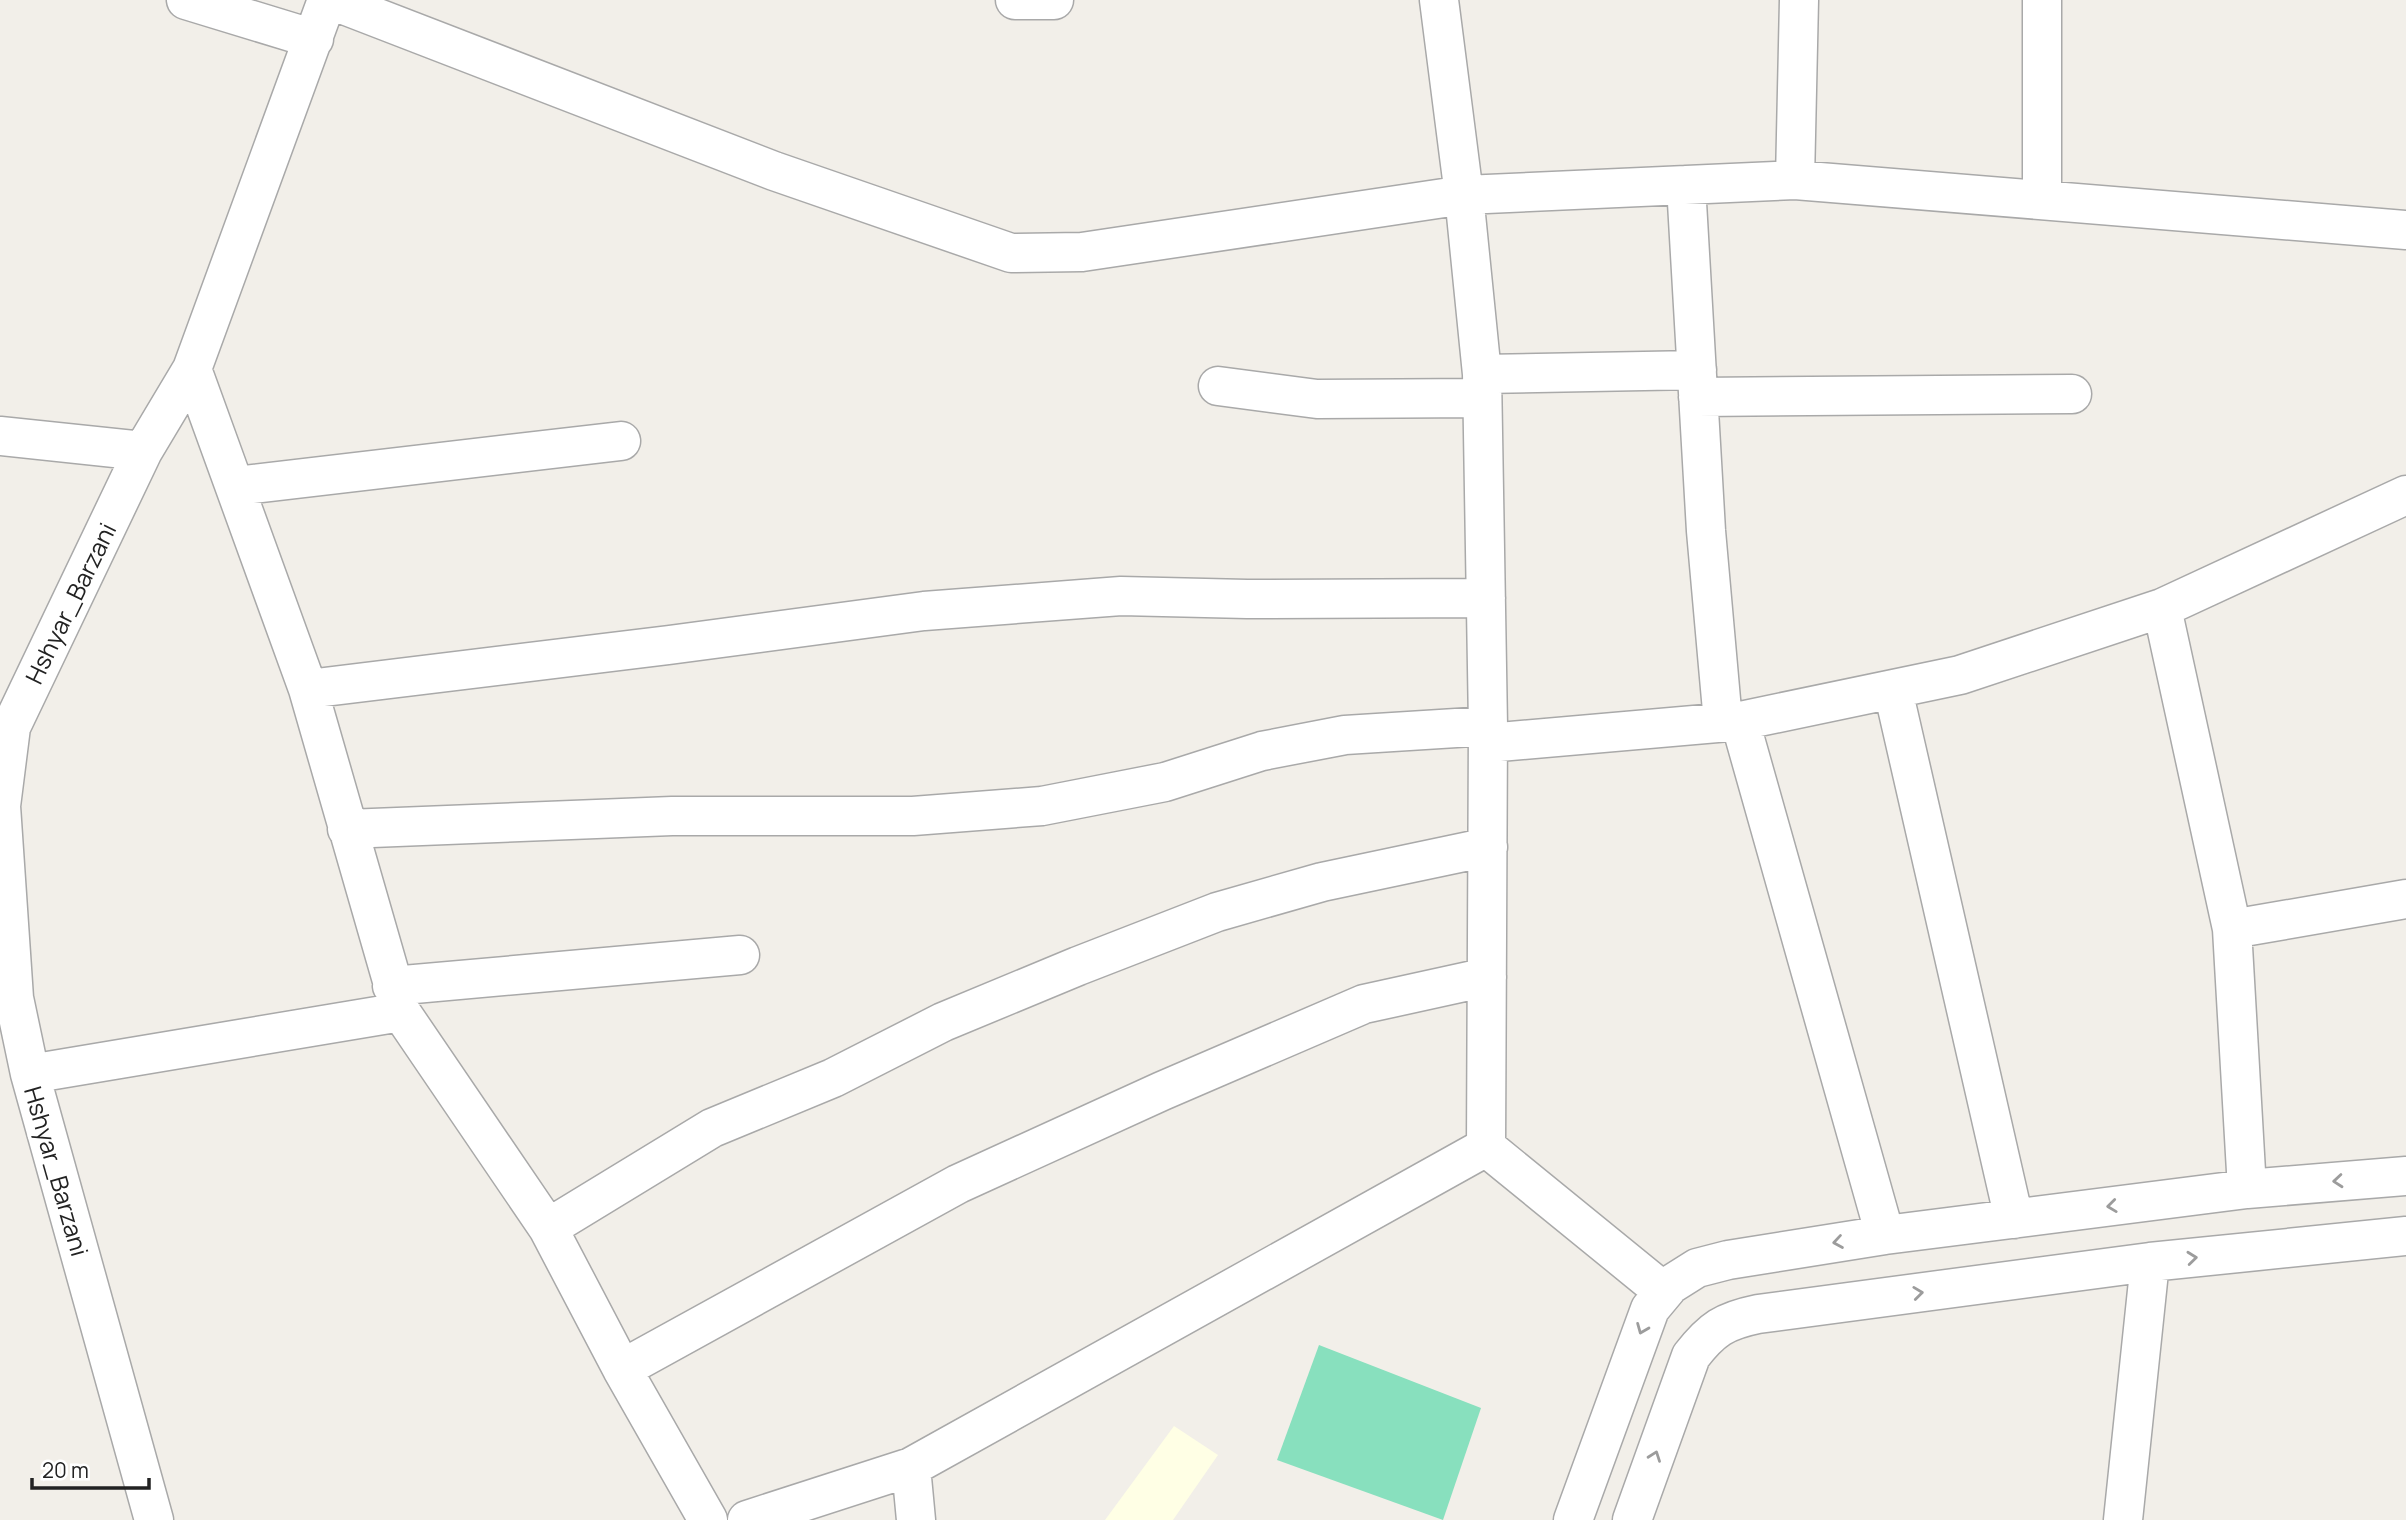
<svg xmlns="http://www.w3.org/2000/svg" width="2406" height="1520" viewBox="0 0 2406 1520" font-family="Manrope,sans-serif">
	<rect width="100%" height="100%" fill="#f2efe9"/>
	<path fill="#ffffe5" d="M1174 1426 1218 1455 1173 1520H1105Z"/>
	<path fill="#88e0be" d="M1319 1345 1481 1408 1443 1520 1277 1460Z"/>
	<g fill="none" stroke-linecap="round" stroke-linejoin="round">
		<defs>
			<path id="minor" d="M186 0 314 39
				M331 0 774 171 1011 253 1082 252 1464 195 1795 180 2406 230
				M1015 0H1054
				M1439 0 1464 195 1482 374 1488 726 1486 1147
				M2042 0V200
				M1795 180 1799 0
				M1686 185 1706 531 1723 722
				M192 369 308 689 401 1012 548 1228 622 1369 708 1520
				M1482 374 1697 370
				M1218 386 1317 399 1482 398
				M1698 397 2072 394
				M0 436 143 451
				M235 486 621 441
				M2162 608 2232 929 2247 1189
				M308 689 669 645 924 611 1121 596 1247 599 1486 598
				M1893 690 2014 1219
				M1740 721 1885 1235
				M1488 743 1740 721 1960 675 2162 608 2406 495
				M347 829 672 816H913L1042 806 1165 782 1262 751 1345 735 1488 726
				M2232 929 2406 899
				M392 986 740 955
				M30 1074 401 1012
				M1486 1147 1664 1292
				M548 1228 712 1128 833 1078 943 1022 1078 966 1217 912 1322 882 1488 847
				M622 1369 958 1184 1162 1091 1364 1004 1487 977
				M911 1467 916 1520
				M154 1520 30 1074 14 998 1 806 11 727 143 451 192 369 327 0
				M747 1520 911 1467 1486 1147
				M1573 1520 1650 1309 1670 1285 1697 1268 1728 1260 1885 1235 2247 1189 2406 1176
				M1632 1520 1691 1356C1712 1329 1724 1321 1758 1314L2150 1262 2406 1236
				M2123 1520 2150 1262"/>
		</defs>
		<use href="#minor" stroke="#a9a9a9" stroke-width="41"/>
		<use href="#minor" stroke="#fff" stroke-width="38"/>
	</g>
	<defs><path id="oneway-chevron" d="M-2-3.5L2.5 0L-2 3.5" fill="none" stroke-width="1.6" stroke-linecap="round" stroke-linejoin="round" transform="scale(1.75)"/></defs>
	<g stroke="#9c9c9c">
		<use href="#oneway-chevron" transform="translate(2338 1181) rotate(175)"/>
		<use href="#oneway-chevron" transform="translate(2112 1206) rotate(173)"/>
		<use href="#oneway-chevron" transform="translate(1838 1242) rotate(171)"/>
		<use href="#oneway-chevron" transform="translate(2192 1258) rotate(-6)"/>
		<use href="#oneway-chevron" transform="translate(1918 1293) rotate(-7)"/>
		<use href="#oneway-chevron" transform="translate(1642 1329) rotate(112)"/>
		<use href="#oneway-chevron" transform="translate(1655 1456) rotate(-70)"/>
	</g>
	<g text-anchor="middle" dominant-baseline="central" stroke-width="7" stroke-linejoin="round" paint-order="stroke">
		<g font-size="24" fill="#222" stroke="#fff">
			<text transform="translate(70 603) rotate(-64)">Hshyar_Barzani</text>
			<text transform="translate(57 1171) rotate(74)">Hshyar_Barzani</text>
		</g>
	</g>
	<path d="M32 1478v10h117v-10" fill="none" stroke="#222222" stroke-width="3.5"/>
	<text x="42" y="1478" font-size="21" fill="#222222" stroke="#ffffff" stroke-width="5" paint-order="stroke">20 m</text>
</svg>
